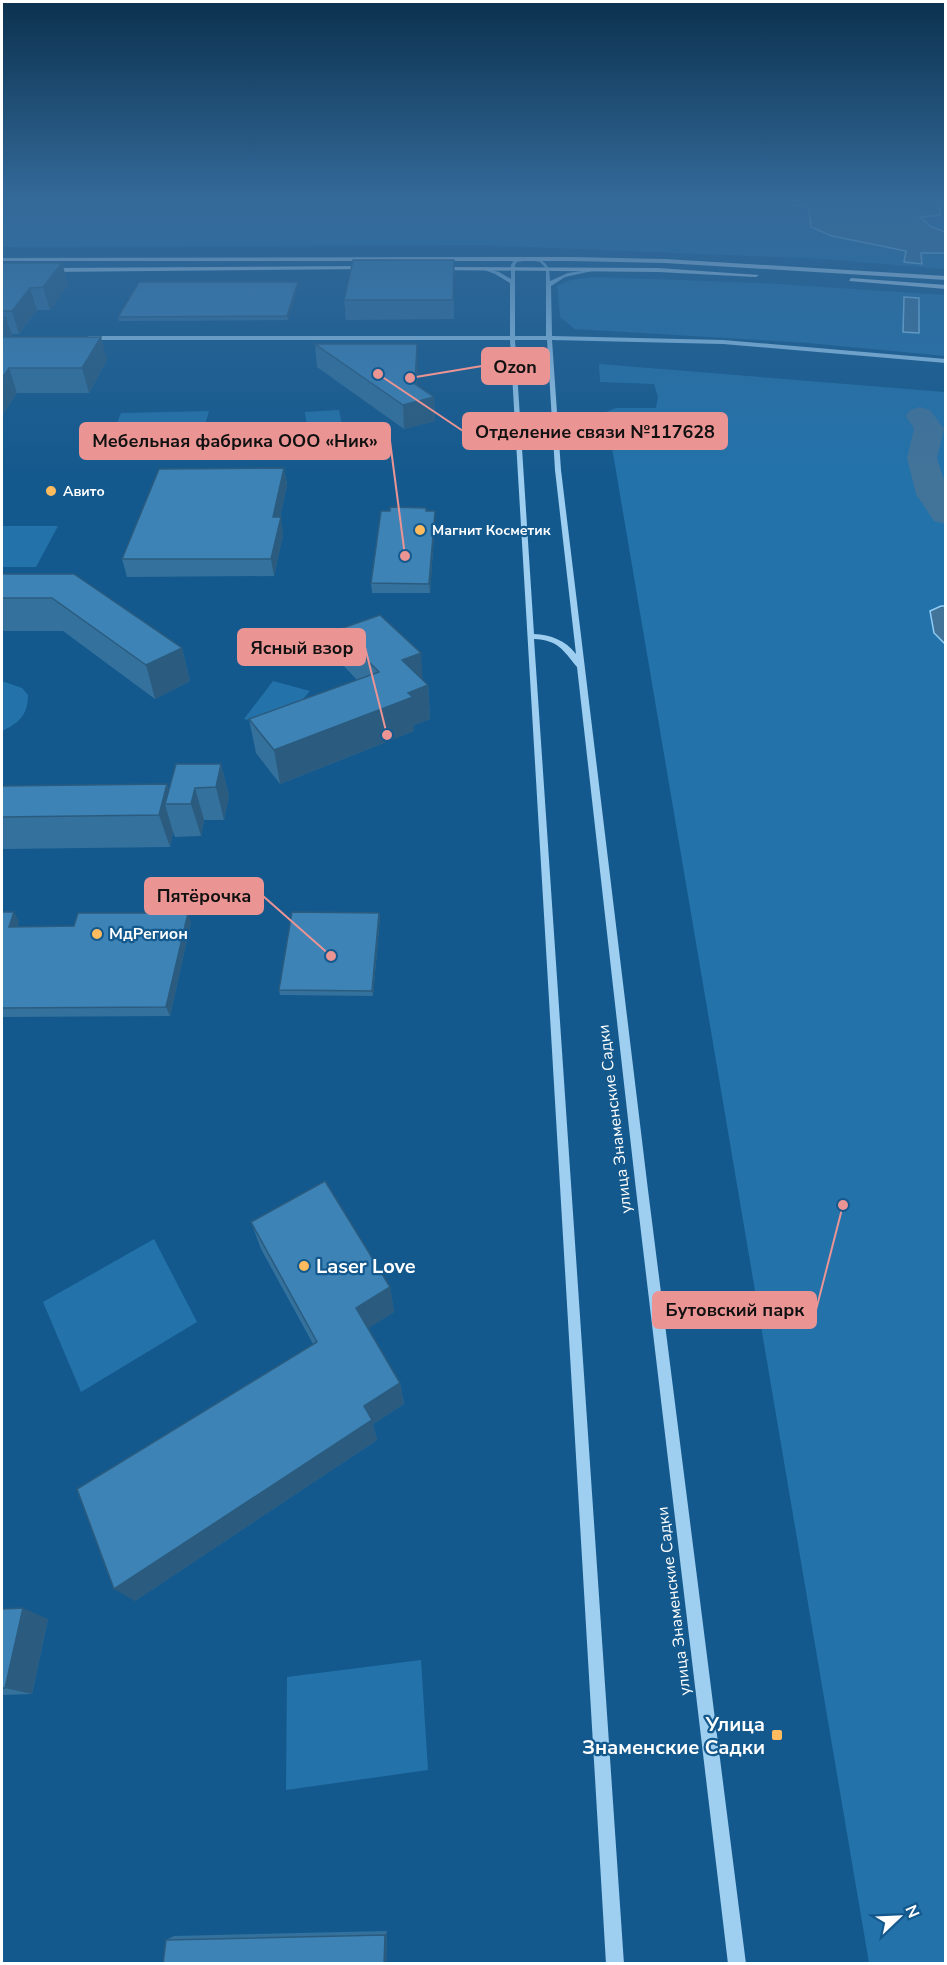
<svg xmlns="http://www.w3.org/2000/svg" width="947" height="1965" viewBox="0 0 947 1965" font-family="'Nunito Sans',sans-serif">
	<rect width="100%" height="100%" fill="#14598d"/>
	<path fill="#2372aa" d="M2 200H945V269L825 259 482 245 2 247Z
		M595 277 762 283 945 295V356L809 343 575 329 560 317 557 286 571 280Z
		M599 364 945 392V1963H869L606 412 616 408H656L658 397 654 384 600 382Z
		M339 410 342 425 307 428 305 412Z
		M209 411 201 439 110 441 121 413Z
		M2 526H58L36 567H2Z
		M2 681 22 688 28 695C28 715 19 723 2 731Z
		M273 681 310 691 280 726 244 719Z
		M154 1239 197 1322 81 1392 43 1302Z
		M421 1660 428 1770 286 1790 287 1677Z"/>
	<path fill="#42749a" stroke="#90ccf3" stroke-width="1.5" d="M793 200H944L945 202 940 206V215L920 217 930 226 945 232V253H921L922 264 904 262 906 251 832 236 811 227 809 208 784 202Z
		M904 297 919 298V333L903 332Z
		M941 606H945V644L934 633 930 611Z"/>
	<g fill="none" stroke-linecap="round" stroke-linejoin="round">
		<path fill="#42749a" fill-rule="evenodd" d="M920 407 930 410 944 429 937 458 946 486V524L934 521 916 494 907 458 914 429 906 416 910 410Z"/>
		<path fill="#9ecef0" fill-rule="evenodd" d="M530 258C546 259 550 266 550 281L568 273 595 269 597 270 565 277 551 286 552 336 723 340 946 359V363L723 344 552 340 561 470 648 1190 746 1964H728L636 1190 577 667C563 650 558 640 534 639L624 1964H606L510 340H89L86 338 89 336H510V283L495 274 479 268 481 267 499 272 511 279V265L514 260ZM530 260 540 262 546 268V336H515V265L517 262ZM515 340H547L555 470 576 654C565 640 551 635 534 634Z"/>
		<path fill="#cce7fb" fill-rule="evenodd" d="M572 257 665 259 946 276V280L665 263 572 261H2V258Z
			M366 266 368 269 47 272 44 270 47 268Z
			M438 267 658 268 759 275 756 277 658 272 440 270Z
			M851 278 946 285V289L849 281Z"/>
	</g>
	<path fill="#34719d" d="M454 260V319L346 320 344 300Z
		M2 263H62L68 285 50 310H37L19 334H11L12 337 107 360 89 393H17L2 415Z
		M298 286 288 320 119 321 118 317Z
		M315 344 418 367 417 386 434 397 435 421 404 429 317 367Z
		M284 468 287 485 280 517 283 535 274 576 127 577 122 559Z
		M427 511 435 520 430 593H372L371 583Z
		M2 574 182 648 190 681 155 699 63 631H2Z
		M337 630 422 679 428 685 430 719 414 725V731L280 784 256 753 249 719 357 680 341 663Z
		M221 764 229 796 224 820H204L201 836 175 837 173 832 170 847 2 849V786L167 784 169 790Z
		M2 912 19 921 17 927 74 926 191 922 170 1016 2 1017Z
		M379 913 380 917 373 996 280 995 279 990Z
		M251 1222 390 1287 394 1312 368 1328 400 1383 404 1404 373 1424 377 1440 135 1601 313 1344 261 1249Z
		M2 1609 48 1619 32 1694 2 1695Z
		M387 1931 386 1964 166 1940 174 1936Z"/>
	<path fill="#2b5c7f" d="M62 263 68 285 50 310 43 287Z
		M298 282V286L288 320 287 316Z
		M30 288 37 310 19 334 12 311Z
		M6 318 14 341 2 357V324Z
		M101 337 107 360 89 393 82 368Z
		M417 344 418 367 416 402 434 397 435 421 404 429 403 405 415 384Z
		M9 368 17 393 2 415V378Z
		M284 468 287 485 276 535 273 517Z
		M435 511V520L430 593 429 584Z
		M281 517 283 535 274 576 271 559Z
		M182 648 190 681 155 699 146 665Z
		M421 653 423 686 402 660Z
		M428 685 430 719 414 725V731L280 784 274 750Z
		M221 764 229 796 224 820 216 787Z
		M167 784 173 804H165L173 832 170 847 159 815Z
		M195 788 204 820 201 836 191 804Z
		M14 912 19 921 14 936 9 927Z
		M188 913 191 922 170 1016 166 1007Z
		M379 913 380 917 373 996 372 991Z
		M390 1287 394 1312 362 1332 356 1308Z
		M400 1383 404 1404 373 1424 377 1440 135 1601 114 1589 364 1406Z
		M23 1608 48 1619 32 1694 5 1688Z
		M387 1931 386 1964H384L385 1935Z"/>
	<path fill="#3d83b6" stroke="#2b5c7f" stroke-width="1.5" d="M353 260H454L453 300H344Z
		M2 263H62L43 287 30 288 12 311H2Z
		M139 282H298L287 316 118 317Z
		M2 318H6L2 324Z
		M2 337H101L82 368H9L2 378Z
		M315 344H417L415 384 434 397 403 405Z
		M284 468 273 517H281L271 559H122L159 469Z
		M390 507 426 508V511H435L429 584 371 583 381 511H390Z
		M2 574H74L182 648 146 665 52 598H2Z
		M380 615 421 653 402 660 428 685 408 693 413 697 274 750 249 719 379 672 337 630Z
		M176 764H221L216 787 195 788 191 804H165Z
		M167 784 159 815 2 817V786Z
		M2 912H14L9 927 74 926 78 913H188L166 1007 2 1008Z
		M292 912 379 913 372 991 279 990Z
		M325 1181 390 1287 356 1308 400 1383 364 1406 372 1420 114 1589 77 1489 317 1342 251 1222Z
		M23 1608 5 1688H2V1609Z
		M385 1935 384 1964H163L166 1940Z"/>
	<linearGradient id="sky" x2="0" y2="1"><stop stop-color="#0b314e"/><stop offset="0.42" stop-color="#346a9a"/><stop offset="1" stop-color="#346a9a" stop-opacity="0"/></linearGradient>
	<rect width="947" height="476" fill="url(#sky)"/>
	<g fill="#ffbb5e" stroke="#14598d" stroke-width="2">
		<circle cx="51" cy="491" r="6"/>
		<circle cx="420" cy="530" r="6"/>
		<circle cx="97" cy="934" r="6"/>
		<circle cx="304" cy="1266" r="6"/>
		<rect x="771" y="1729" width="12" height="12" rx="3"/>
	</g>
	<g text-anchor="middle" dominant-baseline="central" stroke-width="4.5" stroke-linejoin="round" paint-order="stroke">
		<g font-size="14" font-weight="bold" fill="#fff" stroke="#14598d" text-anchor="start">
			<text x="63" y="491">Авито</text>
			<text x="432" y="530">Магнит Косметик</text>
		</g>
		<g font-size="16" font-weight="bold" fill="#fff" stroke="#14598d" text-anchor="start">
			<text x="109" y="934">МдРегион</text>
		</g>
		<g font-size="16" fill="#fff" stroke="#14598d">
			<text transform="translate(615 1119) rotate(-97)">улица Знаменские Садки</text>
			<text transform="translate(674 1601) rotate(-97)">улица Знаменские Садки</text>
		</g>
		<g font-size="20" font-weight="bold" fill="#fff" stroke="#14598d" text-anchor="start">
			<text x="316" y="1266">Laser Love</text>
			<text x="765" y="1724" text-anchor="end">Улица<tspan x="765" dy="23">Знаменские Садки</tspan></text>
		</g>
	</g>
	<path fill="none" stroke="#ea9494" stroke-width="2" d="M410 378L482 366M378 374L463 431M405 556L390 441M387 735L365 647M331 956L263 896M843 1205L816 1310"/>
	<g fill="#ea9494" stroke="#14598d" stroke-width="2">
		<circle cx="410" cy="378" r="6"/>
		<circle cx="378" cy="374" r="6"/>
		<circle cx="405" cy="556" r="6"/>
		<circle cx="387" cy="735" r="6"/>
		<circle cx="331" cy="956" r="6"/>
		<circle cx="843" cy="1205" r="6"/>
	</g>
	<g fill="#ea9494" stroke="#ea9494" stroke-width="2">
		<rect x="482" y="348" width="67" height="36" rx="6"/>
		<rect x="463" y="413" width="264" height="36" rx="6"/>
		<rect x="80" y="423" width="310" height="36" rx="6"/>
		<rect x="238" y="629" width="127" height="36" rx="6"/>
		<rect x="145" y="878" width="118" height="36" rx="6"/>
		<rect x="653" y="1292" width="163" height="36" rx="6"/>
	</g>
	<g font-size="18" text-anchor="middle" font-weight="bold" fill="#111">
		<text x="515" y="373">Ozon</text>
		<text x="595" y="438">Отделение связи №117628</text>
		<text x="235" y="447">Мебельная фабрика ООО «Ник»</text>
		<text x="302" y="654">Ясный взор</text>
		<text x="204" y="902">Пятёрочка</text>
		<text x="735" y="1316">Бутовский парк</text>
	</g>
	<rect width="947" height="1965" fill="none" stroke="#ffffff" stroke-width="6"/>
	<g transform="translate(899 1917) rotate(67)" stroke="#14598d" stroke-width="4.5" paint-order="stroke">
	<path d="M0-4.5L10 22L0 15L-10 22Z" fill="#ffffff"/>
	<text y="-9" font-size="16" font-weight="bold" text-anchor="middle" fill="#ffffff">N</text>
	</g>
</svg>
